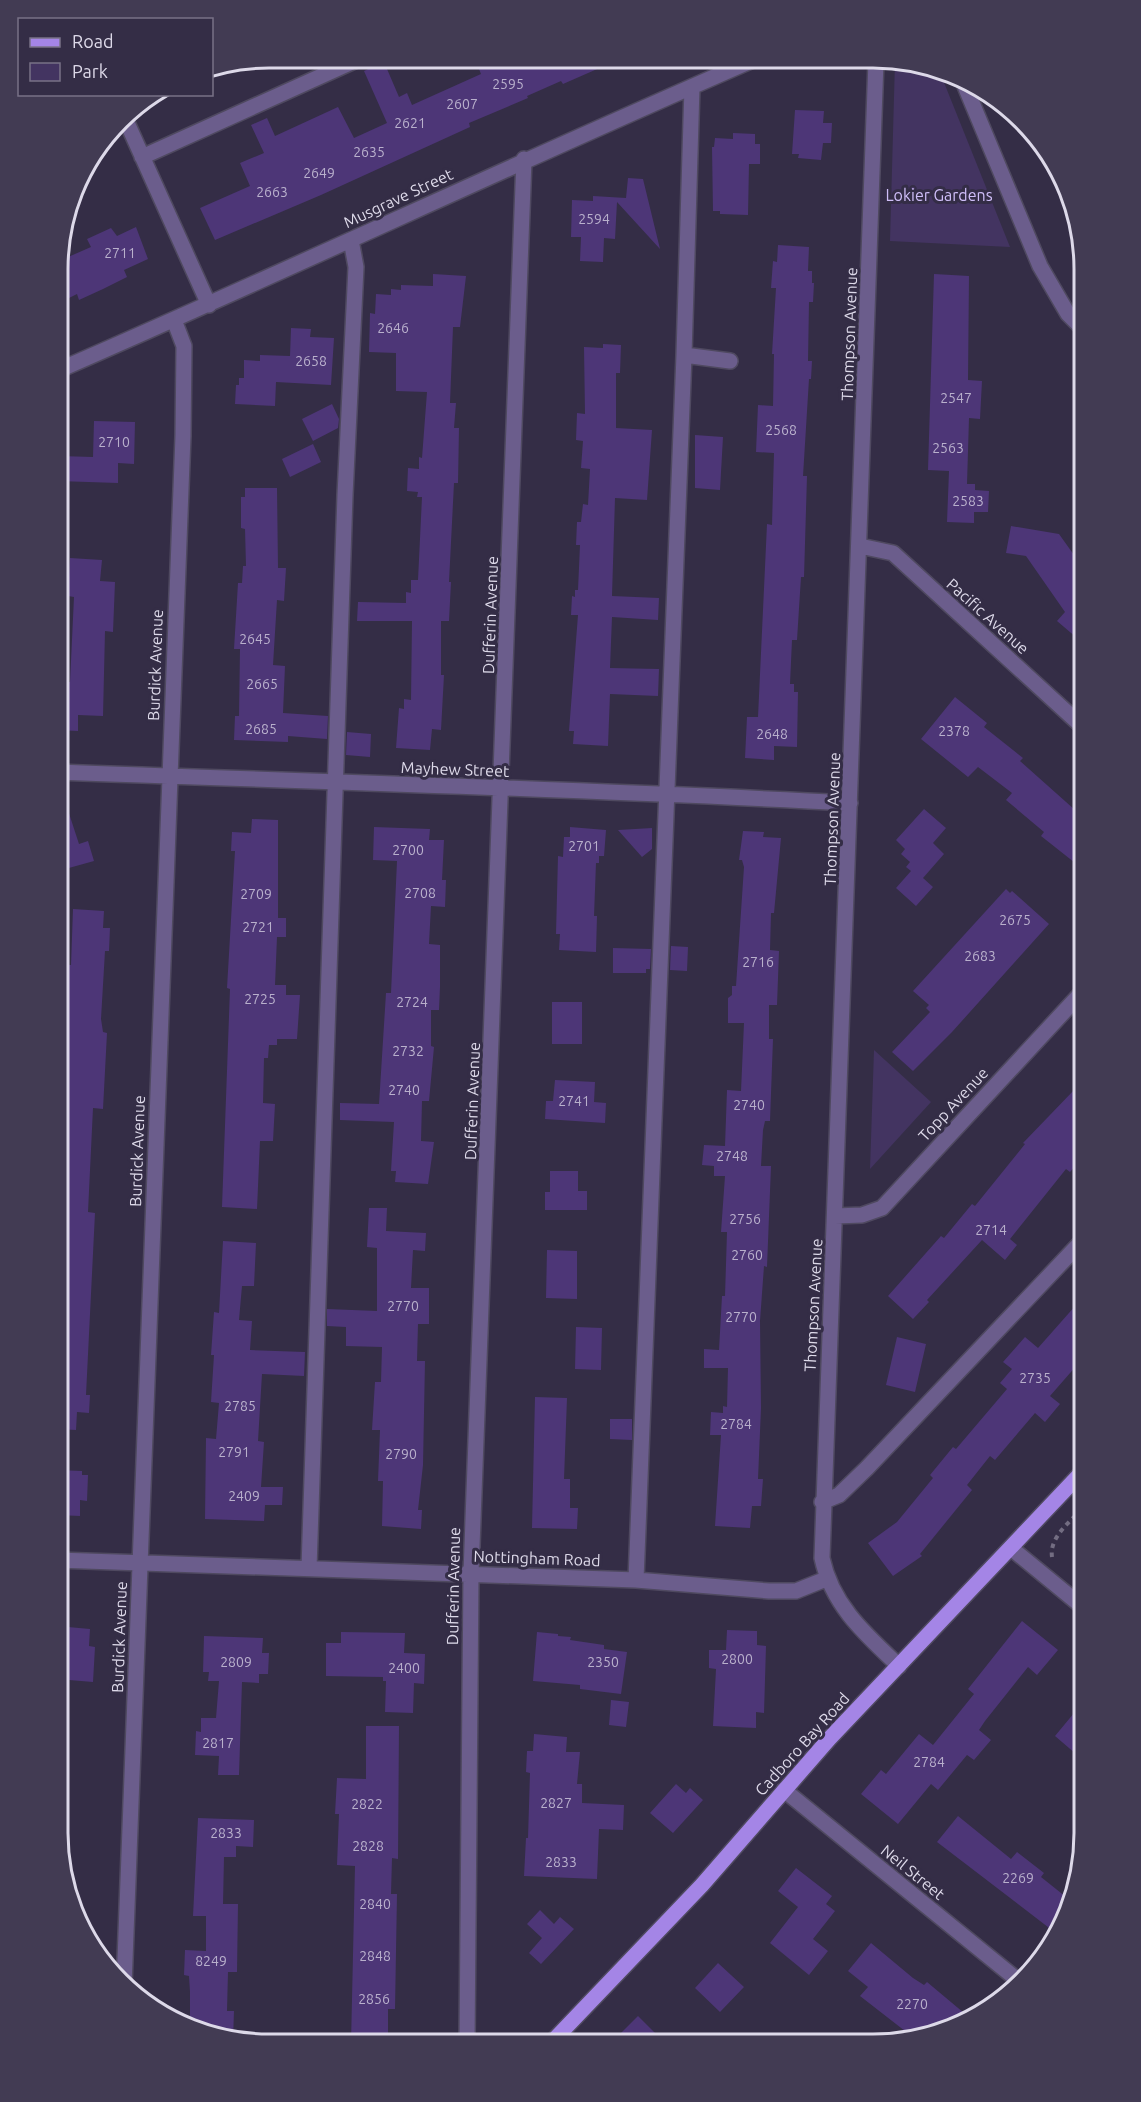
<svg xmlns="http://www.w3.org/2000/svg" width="1141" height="2102" viewBox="0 0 1141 2102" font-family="Ubuntu,sans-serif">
	<rect width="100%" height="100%" fill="#342d46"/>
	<path fill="#433461" d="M895 61H913L941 75 1010 247 890 241Z
		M874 1050 931 1102 870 1169Z"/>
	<path fill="#4d3677" d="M503 58 519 59 522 67 540 59H620L563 84 561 81 527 96 528 98 469 123 470 127 321 195 215 240 200 208 250 186 240 163 264 153 251 125 267 118 275 136 338 107 354 138 387 123 364 71 384 62 399 97 407 93 412 105 481 74 479 69Z
		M795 110 824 111 823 123H832L831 143H823L821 160 798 158 799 154H792Z
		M733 133 755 134V144H760V164H749L748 215 720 214V211H713L712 147H714L715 138 733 139Z
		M628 178 643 179 660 249 617 202 615 239 604 238 603 262 580 261 581 237H571L572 200 593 201V196L626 198Z
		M136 227 148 259 124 270 127 277 103 289 79 300 77 294 59 303V261L91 247 87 239 111 228 117 236Z
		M778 245 809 247 808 271H812V283H814L813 302H809L808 361H812L811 379H809L803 476H807L804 577H801L797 640H792L790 684H794V692H798L797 747 774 746V760L745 758 747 717H758L767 524 772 525 774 453 756 452 758 405 773 406 774 354H772L776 288H771L773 261 777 262Z
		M433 274 466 276 460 327H453L450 403H456L454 428H459L458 483H454L449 582H451L449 621H441V675H444L441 730 432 729 430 750 396 748 399 708 404 709V699L411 700 412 621H357L358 602 406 603V592L411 593V580H418L422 497H417L418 492 407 491 408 468 419 469V457L422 458 427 392 396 391V353L369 352 370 313 375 314 376 294 391 295V289L401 290V285L433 286Z
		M934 274 969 276 968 380 982 381 980 419 969 418 967 484H975V490L989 491 988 512H974V523L947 522 949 471 928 470Z
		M291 328 311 329 310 337 334 338 331 385 276 382 275 406 235 404 236 385H239V378H244V360L260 361V355L290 356Z
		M603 344 621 345 620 373H616V428L652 430 647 500 615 498 612 596 659 598 658 620 612 617 610 668 659 669 658 696 610 694 608 746 573 744 574 731H569L578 615H571L572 596 575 597V590H578L580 545H576L577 522H581L583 504 588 505 590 469 581 468 583 441 576 440 577 413 585 414 584 347 603 348Z
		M332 404 339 419 338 428 313 441 302 419Z
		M94 421 135 422 134 464 118 463V483L58 481 59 456 93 457Z
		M695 435 723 437 720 490 695 488Z
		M313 444 321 462 290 477 282 459Z
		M245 488H277L278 568H286L284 601 277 600 273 665 285 666 283 713 328 716 327 739 288 736V742L234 740 235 716H239L240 649H234L238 583H242L243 566H246L245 529 241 528V497H245Z
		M1011 526 1059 534 1084 569V644L1057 621 1065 612 1026 556 1006 553Z
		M70 558 102 560 100 581 115 582 113 632 105 631 103 716 78 715V731L58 730V681L70 682 74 597 68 596Z
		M955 697 987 723 984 727 1023 758 1020 761 1084 818V870L1041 836 1044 832 1006 800 1012 793 978 767 968 777 921 739Z
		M347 732 371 734 370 757 346 755Z
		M58 792H62L79 844 88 841 94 861 58 871Z
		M924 809 946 828 933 843 944 854 923 878 933 887 916 906 896 888 911 871 906 867 910 862 901 854 905 849 896 840Z
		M252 819 278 820V918H286V937H277L275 985H286V995H300L297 1039H277V1045H269L268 1058H264L263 1103 275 1104 273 1141H260L257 1209 222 1207 230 989 227 988 235 851H231L232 832 251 833Z
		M374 827 430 829 429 840H444L442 880H446L445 907 431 906 429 944 440 945V987L439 1010H431V1046L434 1047 429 1101H422L421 1141 434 1142 428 1184 395 1182 396 1171H391L394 1122 340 1120V1103L379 1104 386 993H391L397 861 373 860Z
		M570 827 606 830 604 856H599V863H596L594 916H597L596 952 559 950 560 934H556L558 856 563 857 564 837H570Z
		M652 828V849L642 857 618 830Z
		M743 831 764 832 763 837 781 838 774 913H771L770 950 779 951 777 1005H769V1039H773L770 1121H765L763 1130 761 1166H771L767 1267 764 1266 760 1321 761 1408 758 1479H763L761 1506H752L750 1528 715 1526 721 1435H710L711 1412 723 1413V1406L727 1407 728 1368H704V1349L719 1350 722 1296H725L727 1232H721L725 1176H714V1166L702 1165 704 1145 725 1146 727 1090 741 1091 744 1023H728V998L732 995V986H736L744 867 742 860H739Z
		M1006 889 1010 893 1012 891 1049 924 952 1032 913 1071 892 1052 930 1012 926 1008 929 1005 913 991Z
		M73 909 104 911 103 928H110L109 951H105L101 1019 103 1032 107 1033 103 1109 93 1108 88 1212 95 1213 86 1395H90L89 1413 77 1412 76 1430 57 1429 58 1331H60L62 1288H58V964L71 965Z
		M671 946 688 947 687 971 670 970Z
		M613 948 651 949 650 969H646V973H613Z
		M552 1002H582V1044H552Z
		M555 1080 595 1082 594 1102 606 1103 605 1123 545 1119 546 1101H553Z
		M1075 1089 1084 1097V1156L1070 1172 1066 1169 1010 1239 1017 1245 1005 1260 982 1240 927 1300 929 1302 913 1319 888 1296 941 1236 944 1238 972 1204 975 1206 1025 1144 1023 1143Z
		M550 1171H578V1191H587V1210H545V1192H550Z
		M369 1208H387L386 1231 426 1233 425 1251 413 1250 411 1288H429V1324H418L417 1361H425L423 1465 418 1510H422L421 1529 382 1526 383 1481H378L380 1430H372L375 1382H381L382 1347 346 1346V1327L327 1326V1309L377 1311V1248L367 1247Z
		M223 1241 256 1243 254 1286H242L239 1320 252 1321 250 1350 305 1352 304 1376 262 1374 258 1441 264 1442 261 1487H283L282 1505H265L264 1521 205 1519 206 1438 216 1439 219 1403 211 1402 214 1355H211L214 1312 219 1313Z
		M547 1250 577 1251V1299L546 1298Z
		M1084 1296V1357L1050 1396 1060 1404 1045 1422 1035 1413 995 1460 990 1456 967 1485 972 1490 920 1554 922 1556 893 1576 868 1543 897 1522 933 1478 930 1475 953 1447 956 1449 1007 1389 1000 1383 1012 1369 1003 1362 1025 1337 1038 1348Z
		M576 1327 602 1328 601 1370 575 1369Z
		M897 1337 926 1344 915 1392 886 1385Z
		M535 1397 567 1398 564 1479H570V1508H578L577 1529 532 1528Z
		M610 1419H632V1440L610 1439Z
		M57 1470 82 1471V1475H88L87 1501 80 1500V1516L57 1515Z
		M1022 1621 1058 1650 1037 1675 1028 1667 985 1721 979 1730 991 1740 974 1760 967 1755 938 1790 931 1784 898 1824 861 1794 881 1770 886 1774 919 1734 933 1745 974 1694 968 1689Z
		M57 1626 90 1629 89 1646 95 1647 93 1682 57 1679Z
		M727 1630 757 1631V1645L766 1646 764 1713 756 1712V1728L713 1726 716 1669 709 1668V1650H726Z
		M341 1632 405 1633 404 1653 425 1654 424 1684 414 1683 413 1713 385 1712 386 1681H383V1677L326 1676V1643H341Z
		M537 1632 558 1634V1636L571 1637 570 1640 604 1645V1649L627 1652 621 1694 580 1689V1685L533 1681Z
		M204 1636 263 1638 262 1653H269L268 1674H259V1683L242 1682 239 1775H218L219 1756 195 1755 196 1731 201 1732V1718H216L219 1681H208L209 1672H203Z
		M611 1700 629 1702 626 1727 609 1725Z
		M1084 1701V1745L1076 1754 1055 1736Z
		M366 1726H399L398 1859 392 1858 391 1894H397L395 2009H388V2044L351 2043 355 1866 337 1865 339 1814H335L337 1778 366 1779Z
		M534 1734 567 1737 566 1752H580L577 1784H582V1803L624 1805 623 1830 599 1829 597 1879 524 1876 526 1838H528L530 1773 526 1772 527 1751H533Z
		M676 1784 686 1793 690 1788 703 1800 673 1833 650 1813Z
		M958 1816 1011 1859 1017 1852 1044 1873 1041 1877 1071 1901 1068 1914 1057 1934 937 1842Z
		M198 1818 254 1820 253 1847 236 1846V1857H224L223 1904H238L237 1972H228L227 2011H234L233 2040 190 2022V1992L189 1976 184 1975 185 1950 206 1951V1916H193Z
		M796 1868 832 1896 826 1904 835 1911 813 1939 828 1951 809 1975 770 1943 798 1907 778 1891Z
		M540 1910 554 1924 560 1917 574 1929 541 1964 529 1953 542 1938 527 1924Z
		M871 1943 913 1978 924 1985 927 1982 970 2018 941 2034 914 2038 860 1996 868 1987 848 1971Z
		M718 1963 744 1987 720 2012 695 1988Z
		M638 2016 666 2044H610Z"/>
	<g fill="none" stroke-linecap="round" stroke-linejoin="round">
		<defs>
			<path id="minor" d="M876 61 822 1558C832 1605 865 1634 899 1666
				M965 86 1040 266 1068 314 1084 330
				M124 116 209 305
				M142 157 361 58
				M684 355 730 361
				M59 370C291 269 520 161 753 60
				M860 546 893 553 1084 728
				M58 772C322 782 586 789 850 803
				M835 1216 862 1215 882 1208 1084 990
				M822 1502 839 1495 867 1468 1084 1239
				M1011 1548 1084 1608
				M57 1560 636 1580 769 1591H796L826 1579
				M309 1568 345 495 356 267 351 240
				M636 1580 684 355 692 87
				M784 1790 1020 1982
				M124 1986 183 436 184 346 174 320
				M467 2044 471 1573 524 159"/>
			<path id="major" d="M550 2044 702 1885 829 1739 1084 1470"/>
		</defs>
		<use href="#minor" stroke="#4f4960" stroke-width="18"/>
		<use href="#major" stroke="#4f4960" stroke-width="18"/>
		<path stroke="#736d82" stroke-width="4" stroke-dasharray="4.5 4.5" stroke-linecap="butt" d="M912 61V62
			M1052 1557C1049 1537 1071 1521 1084 1507"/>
		<use href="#minor" stroke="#6b5d8c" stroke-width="15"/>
		<use href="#major" stroke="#a485e6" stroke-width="15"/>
	</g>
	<g text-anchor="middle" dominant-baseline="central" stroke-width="6" stroke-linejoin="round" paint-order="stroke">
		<g font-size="14" fill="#b9b0cc">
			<text x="508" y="84">2595</text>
			<text x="462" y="104">2607</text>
			<text x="410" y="123">2621</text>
			<text x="369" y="152">2635</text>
			<text x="319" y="173">2649</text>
			<text x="272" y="192">2663</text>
			<text x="594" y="219">2594</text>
			<text x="120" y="253">2711</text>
			<text x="393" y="328">2646</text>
			<text x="311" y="361">2658</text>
			<text x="956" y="398">2547</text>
			<text x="781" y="430">2568</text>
			<text x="114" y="442">2710</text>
			<text x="948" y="448">2563</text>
			<text x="968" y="501">2583</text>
			<text x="255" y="639">2645</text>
			<text x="262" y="684">2665</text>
			<text x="261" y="729">2685</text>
			<text x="954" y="731">2378</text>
			<text x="772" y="734">2648</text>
			<text x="584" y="846">2701</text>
			<text x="408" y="850">2700</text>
			<text x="420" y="893">2708</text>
			<text x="256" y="894">2709</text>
			<text x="1015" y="920">2675</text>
			<text x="258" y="927">2721</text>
			<text x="980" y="956">2683</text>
			<text x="758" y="962">2716</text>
			<text x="260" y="999">2725</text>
			<text x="412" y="1002">2724</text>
			<text x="408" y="1051">2732</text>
			<text x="404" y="1090">2740</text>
			<text x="574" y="1101">2741</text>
			<text x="749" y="1105">2740</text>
			<text x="732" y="1156">2748</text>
			<text x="745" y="1219">2756</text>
			<text x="991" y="1230">2714</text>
			<text x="747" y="1255">2760</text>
			<text x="403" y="1306">2770</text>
			<text x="741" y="1317">2770</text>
			<text x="1035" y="1378">2735</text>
			<text x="240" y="1406">2785</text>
			<text x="736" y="1424">2784</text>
			<text x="234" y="1452">2791</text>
			<text x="401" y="1454">2790</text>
			<text x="244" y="1496">2409</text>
			<text x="737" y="1659">2800</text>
			<text x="236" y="1662">2809</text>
			<text x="603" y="1662">2350</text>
			<text x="404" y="1668">2400</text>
			<text x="218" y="1743">2817</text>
			<text x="929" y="1762">2784</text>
			<text x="556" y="1803">2827</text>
			<text x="367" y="1804">2822</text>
			<text x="226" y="1833">2833</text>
			<text x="368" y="1846">2828</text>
			<text x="561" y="1862">2833</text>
			<text x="1018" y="1878">2269</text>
			<text x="375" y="1904">2840</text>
			<text x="375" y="1956">2848</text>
			<text x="211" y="1961">8249</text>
			<text x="374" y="1999">2856</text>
			<text x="912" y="2004">2270</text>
		</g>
		<g font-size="16" fill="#cfbef8" stroke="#342d46">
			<text x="939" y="195">Lokier Gardens</text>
		</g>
		<g font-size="16" fill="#ddd9e9" stroke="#342d46">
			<text transform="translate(398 198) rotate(-25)">Musgrave Street</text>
			<text transform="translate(849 334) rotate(-88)">Thompson Avenue</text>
			<text transform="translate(490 615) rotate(-88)">Dufferin Avenue</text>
			<text transform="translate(988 616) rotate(42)">Pacific Avenue</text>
			<text transform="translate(155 665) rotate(-88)">Burdick Avenue</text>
			<text transform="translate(455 769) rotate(2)">Mayhew Street</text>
			<text transform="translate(832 819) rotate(-88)">Thompson Avenue</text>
			<text transform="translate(472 1101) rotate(-88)">Dufferin Avenue</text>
			<text transform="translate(953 1104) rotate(-47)">Topp Avenue</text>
			<text transform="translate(137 1151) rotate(-88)">Burdick Avenue</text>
			<text transform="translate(813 1305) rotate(-87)">Thompson Avenue</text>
			<text transform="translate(537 1558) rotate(2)">Nottingham Road</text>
			<text transform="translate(453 1586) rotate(-89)">Dufferin Avenue</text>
			<text transform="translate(119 1637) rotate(-88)">Burdick Avenue</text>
			<text transform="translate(802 1744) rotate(-48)">Cadboro Bay Road</text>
			<text transform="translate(913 1872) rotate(39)">Neil Street</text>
		</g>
	</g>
	<path d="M0 0H1141V2102H0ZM269 68H873A201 201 0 0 1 1074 269V1833A201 201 0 0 1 873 2034H269A201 201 0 0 1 68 1833V269A201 201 0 0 1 269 68Z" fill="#423b53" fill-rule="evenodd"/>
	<path fill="none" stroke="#ddd9e9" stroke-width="3" d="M269 68H873A201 201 0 0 1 1074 269V1833A201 201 0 0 1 873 2034H269A201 201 0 0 1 68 1833V269A201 201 0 0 1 269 68Z"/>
	<rect x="18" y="18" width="195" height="78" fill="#342d46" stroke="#787287" stroke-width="1.5"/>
	<rect x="30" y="38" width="30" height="9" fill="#a485e6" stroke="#787287" stroke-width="1.5"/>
	<text x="72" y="48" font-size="18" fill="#ddd9e9">Road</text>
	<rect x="30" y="63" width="30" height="18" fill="#433461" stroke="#787287" stroke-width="1.5"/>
	<text x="72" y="78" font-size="18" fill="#ddd9e9">Park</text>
</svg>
